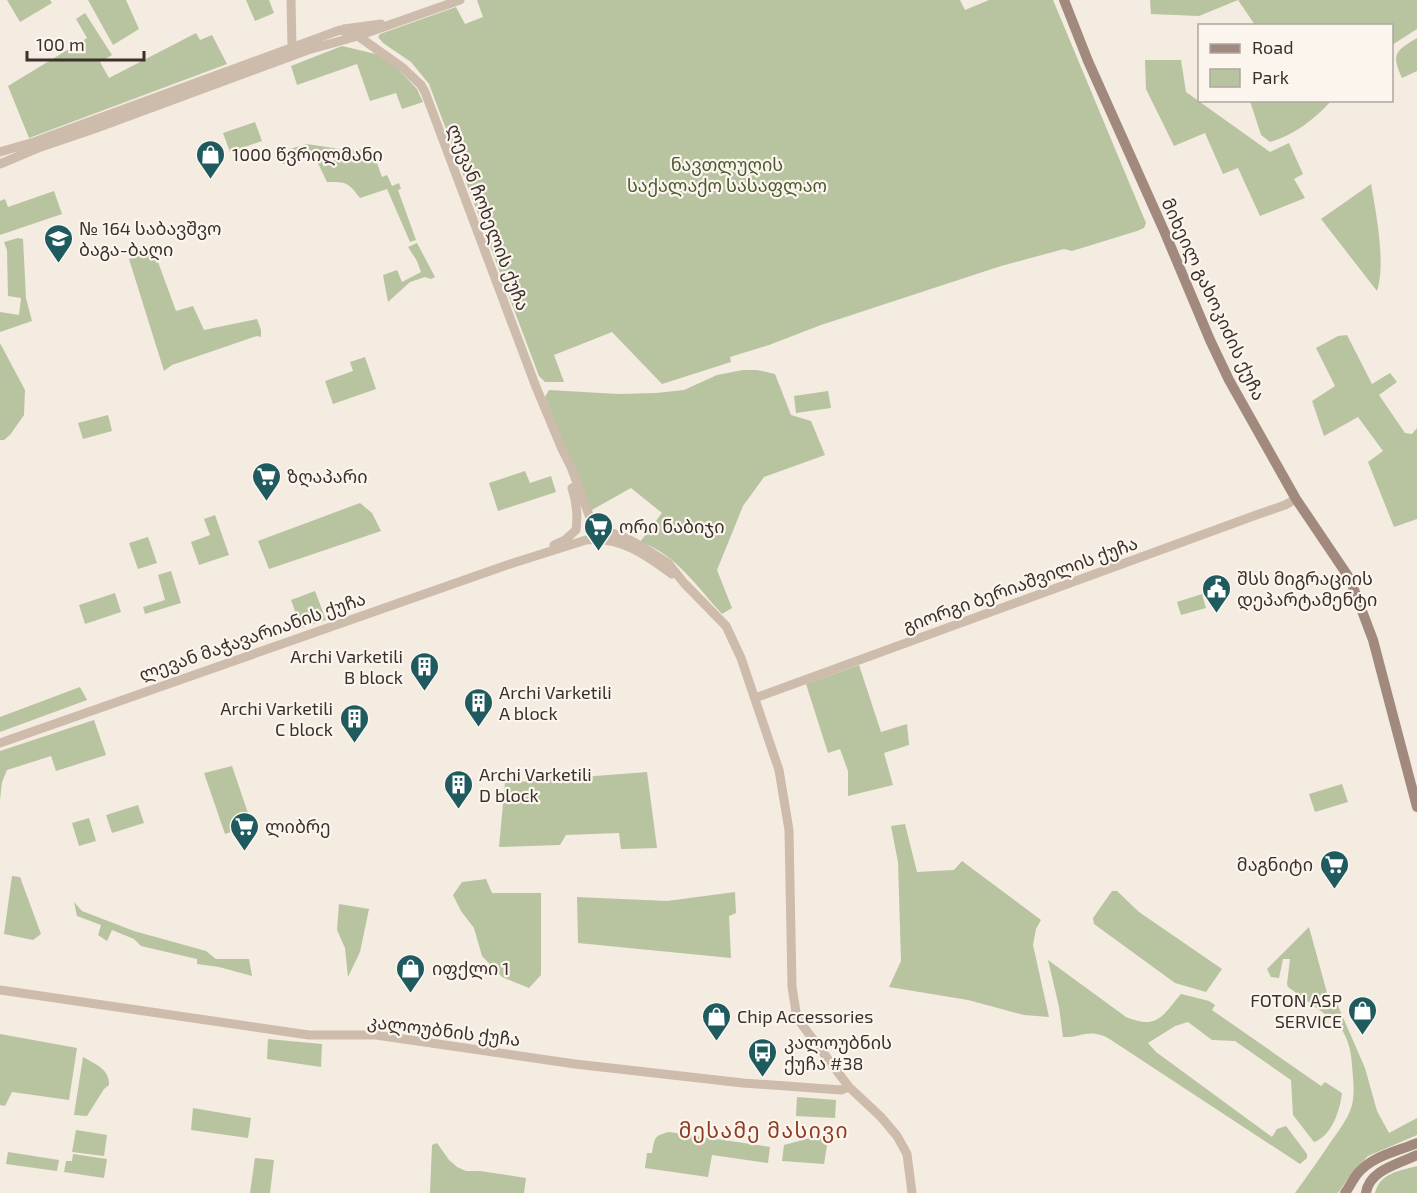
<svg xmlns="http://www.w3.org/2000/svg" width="1417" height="1193" viewBox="0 0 1417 1193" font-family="'Exo 2','Noto Sans Georgian',sans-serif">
	<rect width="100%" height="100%" fill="#f4ebe1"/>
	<path fill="#b8c4a0" d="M7 0H50L52 3 20 22Z
		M88 0H126L139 29 113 45Z
		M246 0H269L274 13 255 21Z
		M477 0H960L965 10 989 0H1053L1146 223 1144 228 1137 231 1072 251 1064 249 1001 266 821 325 769 345 730 357 731 362 662 384 612 332 554 355 564 382H545L539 376 429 84 411 62 383 43 378 37 380 34 456 7 465 24 483 17Z
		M1150 0H1417V29L1392 45V26L1255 25 1238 0 1199 16 1151 14Z
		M85 13 112 55 100 62 109 78 196 33 200 40 212 35 227 64 29 138 8 86 87 38 76 19Z
		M1417 38V71L1402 78C1391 54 1395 51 1417 38Z
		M342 46 380 55 393 64 417 89 423 102 402 109 396 93 370 101 357 64 297 85 291 66Z
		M1145 60H1181L1186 92 1270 152 1289 143 1303 174 1294 179 1305 198 1260 216 1238 168 1223 174 1205 133 1174 146 1146 89Z
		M1250 101V100L1331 101C1315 119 1294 135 1270 142L1261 135Z
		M255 122 262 141 230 152 223 133Z
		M307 144 346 150 372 149 382 177 387 175 392 186 399 183 401 189 398 190 416 240 410 242 387 189 360 198C348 182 346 182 327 182L314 155 283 164 279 152Z
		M1371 184C1376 213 1386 263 1377 291L1321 219Z
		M54 191 62 214 0 235V201L5 199 8 207Z
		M18 238 23 239 26 298 32 321 0 332V312L19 315 21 298 8 296 7 250 4 242Z
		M417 243 435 277 431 279 425 277 410 282 388 302 383 275 397 270 402 282 421 272 417 261 408 247Z
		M154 251 176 311 193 306 204 330 257 319 261 330V337L257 336 172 365 164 371 129 259Z
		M1347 335 1372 384 1390 373 1397 382 1379 395 1405 433 1412 434 1417 428V519L1394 527 1368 462 1383 451 1358 417 1324 436 1312 401 1335 386 1316 348 1338 336Z
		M0 343 25 390 24 415 10 435 4 440H0Z
		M365 357 376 389 333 404 325 381 353 371 350 362Z
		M743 370H757L775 374 791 415 811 421 825 455 764 477 743 506 717 570 732 608 722 614C698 588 675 553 640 542L662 513 631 488 590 511 545 397 549 390 618 394 656 393 684 390 717 375Z
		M828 391 831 408 796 413 794 396Z
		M108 415 112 431 83 439 78 423Z
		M525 471 530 483 551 476 556 492 498 511 489 483Z
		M360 503 372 513 381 531 269 569 258 541Z
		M215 515 229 555 199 565 191 542 210 535 204 519Z
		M148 537 157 563 138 569 129 543Z
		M171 571 181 603 145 614 143 607 165 600 158 575Z
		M315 591 326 620 301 628 291 600Z
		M115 593 121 612 85 624 79 605Z
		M1202 594 1206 608 1181 615 1177 602Z
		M859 665 881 732 907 724 909 745 884 753 893 785 848 796V771L840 749 828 753 806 684Z
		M80 687 87 700 0 732V717Z
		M94 720 106 755 56 771 51 756 7 770 2 782 0 800V751Z
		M232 766 252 825 225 834 204 773Z
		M647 772 657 848 621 849 619 833 566 835 560 845 499 847 505 783Z
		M1342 784 1348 802 1315 812 1309 794Z
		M138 805 144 823 112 833 106 815Z
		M89 818 96 841 79 846 72 823Z
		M905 824 917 872 954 870 962 861 1041 920 1036 929 1033 945 1049 1017 1024 1015 968 1000 889 987 901 961 898 862 891 826Z
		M12 876 20 877 41 934 33 940 4 934Z
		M486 879 492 893H541V975L529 988 502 977 482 956 474 928 461 911 453 895 462 882Z
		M1112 891H1117L1139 912 1222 969 1206 992 1175 983 1094 924 1093 918Z
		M735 892 736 913 729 916 731 958 578 943 577 897 667 901Z
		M74 902 82 911 134 931 206 951 216 959H249L252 976 219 967 197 964V959L141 946 134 939 112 930 107 941 98 935 101 925 77 916Z
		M339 904 369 909 360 952 348 977 345 948 337 930Z
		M1309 927 1329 1000 1335 999 1365 1068 1377 1111 1389 1133 1417 1118V1135L1368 1156 1354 1170 1338 1193H1295C1307 1176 1319 1160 1330 1143 1337 1133 1345 1123 1350 1111 1356 1097 1353 1079 1352 1065 1351 1049 1347 1034 1336 1022L1288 987 1287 984 1290 959H1283L1279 978 1271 977 1267 969Z
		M1048 960 1126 1017C1158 1030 1162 1016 1181 994L1209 1001 1215 1005 1212 1010 1321 1086 1325 1082 1342 1093C1340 1110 1332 1136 1314 1142L1293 1115 1291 1080 1235 1041 1212 1040 1188 1022 1175 1026 1148 1043 1156 1052 1272 1137 1277 1129 1286 1126 1307 1154V1158L1300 1164 1108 1038C1087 1028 1082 1038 1063 1037L1059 1007Z
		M0 1034 77 1048 69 1100 12 1092 5 1106 0 1105Z
		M268 1039 322 1044 321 1067 267 1059Z
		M83 1057C95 1064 110 1069 109 1085L104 1089 87 1116 74 1115Z
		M797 1097 836 1100 835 1118 796 1116Z
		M193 1108 251 1118 248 1138 191 1130Z
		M76 1130 107 1135 104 1156 72 1152Z
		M669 1132 770 1147 768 1163 712 1155 708 1177 645 1168 647 1153H652C655 1138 653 1136 669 1132Z
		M829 1133 824 1164 782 1161 784 1145Z
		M437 1143 449 1160 457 1167 466 1171H480L526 1178 524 1193H430L432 1145Z
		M8 1152 59 1160 57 1171 6 1164Z
		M73 1154 107 1159 104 1178 64 1172 66 1161H72Z
		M255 1158 274 1160 270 1193H250Z
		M1417 1166V1193H1375C1380 1173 1399 1171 1417 1166Z"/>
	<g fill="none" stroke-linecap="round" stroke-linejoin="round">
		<path stroke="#cdbbac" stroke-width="9" d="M291 0 292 46 294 51
			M344 29 381 24
			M0 152 34 142 340 30 358 36 403 68 421 85 425 92 536 387 562 449 571 467 592 523 600 529 624 537 641 546 668 563 684 583 726 626 741 658 779 770 789 830 792 987 797 1018 849 1087 881 1117 897 1136 907 1154 912 1193
			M0 164 38 148 94 129 308 50 358 36 460 0
			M554 545 565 540 576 530C578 515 577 503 572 488
			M755 698 1259 514 1285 505 1296 499
			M0 743 510 564 586 540C620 536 646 555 672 574
			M0 990 309 1035H376L575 1064 743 1083 841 1090 849 1087"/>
		<path stroke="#a18a7d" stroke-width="10" d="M1064 0 1088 61 1165 233 1210 340 1229 380 1296 499 1350 579 1373 640 1417 807
			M1345 1193C1350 1186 1353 1179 1358 1173 1372 1156 1398 1151 1417 1143
			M1366 1193C1369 1170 1399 1164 1417 1155"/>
	</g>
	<defs>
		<symbol id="shop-pin" viewBox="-11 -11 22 30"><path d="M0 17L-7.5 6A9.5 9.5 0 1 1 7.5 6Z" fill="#1f5a5e" stroke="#fbf5ee"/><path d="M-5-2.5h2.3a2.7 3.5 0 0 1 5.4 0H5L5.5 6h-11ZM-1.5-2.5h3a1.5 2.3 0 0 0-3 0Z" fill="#fff"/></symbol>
		<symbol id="school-pin" viewBox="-11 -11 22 30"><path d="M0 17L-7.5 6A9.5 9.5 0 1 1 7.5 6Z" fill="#1f5a5e" stroke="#fbf5ee"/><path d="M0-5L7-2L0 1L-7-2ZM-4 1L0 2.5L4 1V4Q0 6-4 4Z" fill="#fff"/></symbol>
		<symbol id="supermarket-pin" viewBox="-11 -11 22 30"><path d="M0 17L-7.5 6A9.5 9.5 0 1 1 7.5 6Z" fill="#1f5a5e" stroke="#fbf5ee"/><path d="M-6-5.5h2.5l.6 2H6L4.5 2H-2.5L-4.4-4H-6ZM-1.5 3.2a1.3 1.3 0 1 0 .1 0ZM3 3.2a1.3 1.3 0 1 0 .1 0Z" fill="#fff"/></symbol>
		<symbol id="civic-pin" viewBox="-11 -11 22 30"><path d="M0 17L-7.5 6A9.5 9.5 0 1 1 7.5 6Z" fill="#1f5a5e" stroke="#fbf5ee"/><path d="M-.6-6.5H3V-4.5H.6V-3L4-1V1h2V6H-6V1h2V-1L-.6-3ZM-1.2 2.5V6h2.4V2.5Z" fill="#fff"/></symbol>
		<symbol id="building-pin" viewBox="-11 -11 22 30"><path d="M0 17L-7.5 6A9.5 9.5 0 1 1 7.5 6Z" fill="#1f5a5e" stroke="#fbf5ee"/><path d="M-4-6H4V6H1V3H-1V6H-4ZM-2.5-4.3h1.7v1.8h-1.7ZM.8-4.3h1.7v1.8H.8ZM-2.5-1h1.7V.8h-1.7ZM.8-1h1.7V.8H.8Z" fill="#fff"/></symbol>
		<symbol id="bus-pin" viewBox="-11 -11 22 30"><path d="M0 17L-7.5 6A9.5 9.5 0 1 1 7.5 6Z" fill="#1f5a5e" stroke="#fbf5ee"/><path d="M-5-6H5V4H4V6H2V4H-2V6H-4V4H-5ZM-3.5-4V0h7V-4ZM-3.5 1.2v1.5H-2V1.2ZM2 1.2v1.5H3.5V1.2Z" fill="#fff"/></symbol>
	</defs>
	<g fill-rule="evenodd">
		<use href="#shop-pin" x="194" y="138" width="33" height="45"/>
		<use href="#school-pin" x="42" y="222" width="33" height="45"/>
		<use href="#supermarket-pin" x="250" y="460" width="33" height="45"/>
		<use href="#supermarket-pin" x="582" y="510" width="33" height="45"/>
		<use href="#civic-pin" x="1200" y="572" width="33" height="45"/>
		<use href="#building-pin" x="408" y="650" width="33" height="45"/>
		<use href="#building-pin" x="462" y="686" width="33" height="45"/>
		<use href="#building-pin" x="338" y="702" width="33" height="45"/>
		<use href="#building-pin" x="442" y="768" width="33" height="45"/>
		<use href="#supermarket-pin" x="228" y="810" width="33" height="45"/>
		<use href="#supermarket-pin" x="1318" y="848" width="33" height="45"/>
		<use href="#shop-pin" x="394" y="952" width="33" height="45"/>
		<use href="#shop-pin" x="1346" y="994" width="33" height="45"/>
		<use href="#shop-pin" x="700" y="1000" width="33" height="45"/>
		<use href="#bus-pin" x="746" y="1036" width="33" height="45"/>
	</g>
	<g text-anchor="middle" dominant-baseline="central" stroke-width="4.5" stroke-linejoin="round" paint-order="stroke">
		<g font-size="18" fill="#3b302b" stroke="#fbf5ee" text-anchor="start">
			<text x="232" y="154">1000 წვრილმანი</text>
			<text x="79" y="228">№ 164 საბავშვო<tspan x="79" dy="21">ბაგა-ბაღი</tspan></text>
			<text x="287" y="476">ზღაპარი</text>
			<text x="619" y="526">ორი ნაბიჯი</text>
			<text x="1237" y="578">შსს მიგრაციის<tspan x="1237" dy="21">დეპარტამენტი</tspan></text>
			<text x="403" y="656" text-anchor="end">Archi Varketili<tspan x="403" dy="21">B block</tspan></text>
			<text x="499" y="692">Archi Varketili<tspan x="499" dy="21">A block</tspan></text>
			<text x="333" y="708" text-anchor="end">Archi Varketili<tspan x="333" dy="21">C block</tspan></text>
			<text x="479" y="774">Archi Varketili<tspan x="479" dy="21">D block</tspan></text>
			<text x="265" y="826">ლიბრე</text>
			<text x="1313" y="864" text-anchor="end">მაგნიტი</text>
			<text x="432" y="968">იფქლი 1</text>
			<text x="1342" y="1000" text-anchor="end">FOTON ASP<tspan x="1342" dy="21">SERVICE</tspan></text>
			<text x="737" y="1016">Chip Accessories</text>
			<text x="784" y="1042">კალოუბნის<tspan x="784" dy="21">ქუჩა #38</tspan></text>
		</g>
		<g font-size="18" fill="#4a5a2e" stroke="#fbf5ee">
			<text x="727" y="164">ნავთლუღის<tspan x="727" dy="21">საქალაქო სასაფლაო</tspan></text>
		</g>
		<g font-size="18" fill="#3b302b" stroke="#fbf5ee">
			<text transform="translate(489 217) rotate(69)">ლევან ჩოხელის ქუჩა</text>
			<text transform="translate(1214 299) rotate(65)">მიხეილ გახოკიძის ქუჩა</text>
			<text transform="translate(1020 584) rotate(-20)">გიორგი ბერიაშვილის ქუჩა</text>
			<text transform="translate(252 636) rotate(-19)">ლევან მაჭავარიანის ქუჩა</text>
			<text transform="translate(444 1030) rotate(7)">კალოუბნის ქუჩა</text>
		</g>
		<g font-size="21" letter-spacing="1.5" fill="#8c3b22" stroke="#fbf5ee">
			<text x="764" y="1129">მესამე მასივი</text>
		</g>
	</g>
	<rect x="1198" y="24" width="195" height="78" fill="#fbf5ee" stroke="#aea6a0" stroke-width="1.5"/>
	<rect x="1210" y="44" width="30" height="9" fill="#a18a7d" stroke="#aea6a0" stroke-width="1.5"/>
	<text x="1252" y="54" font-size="18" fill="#3b302b">Road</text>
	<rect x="1210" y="69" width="30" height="18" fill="#b8c4a0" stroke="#aea6a0" stroke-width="1.5"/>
	<text x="1252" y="84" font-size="18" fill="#3b302b">Park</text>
	<path d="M27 51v9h117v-9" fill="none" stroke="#3b302b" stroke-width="3"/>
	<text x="36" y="51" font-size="18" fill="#3b302b" stroke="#fbf5ee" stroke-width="4.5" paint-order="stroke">100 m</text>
</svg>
